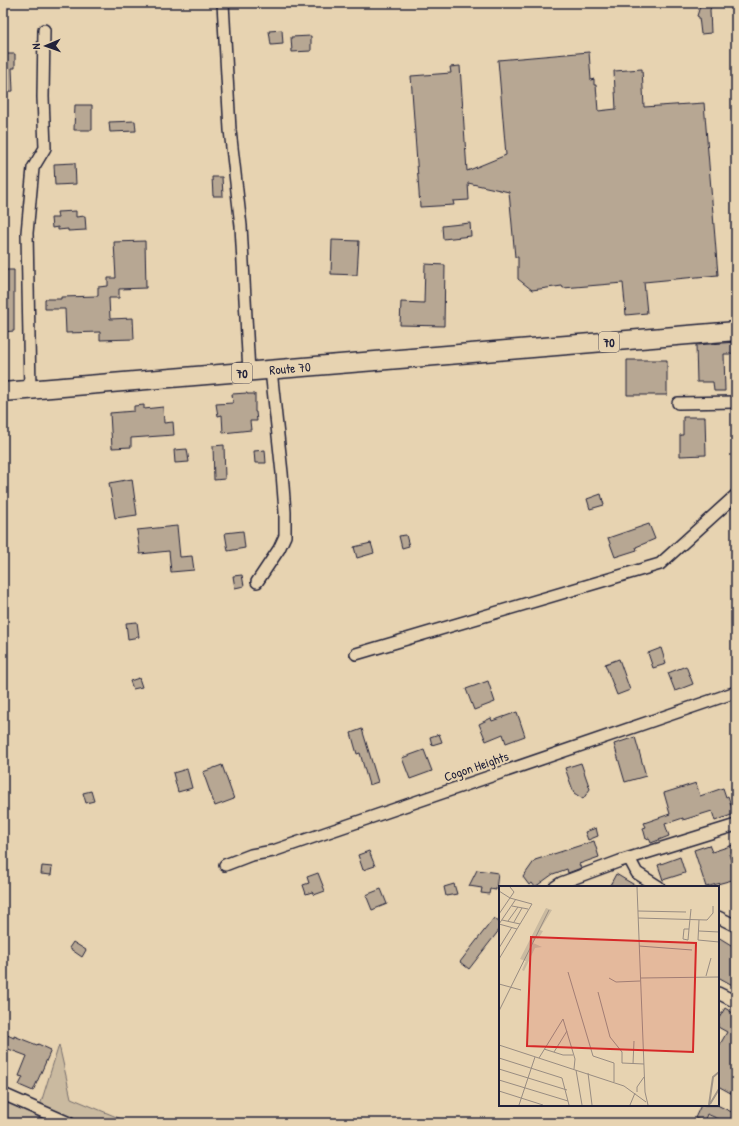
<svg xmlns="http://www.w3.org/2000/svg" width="739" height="1126" viewBox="0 0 739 1126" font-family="'Patrick Hand',sans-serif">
	<rect width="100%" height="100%" fill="#e7d3b1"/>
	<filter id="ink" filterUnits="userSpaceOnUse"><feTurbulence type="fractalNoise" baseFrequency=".025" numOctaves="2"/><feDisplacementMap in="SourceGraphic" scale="8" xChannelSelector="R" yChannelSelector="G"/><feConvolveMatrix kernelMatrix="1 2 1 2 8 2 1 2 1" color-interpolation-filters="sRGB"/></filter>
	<g filter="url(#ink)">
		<path fill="#cabaa0" stroke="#766e6e" d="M59 1045 71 1098 131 1123H3V1093L39 1109Z"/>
		<path fill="#b7a793" stroke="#22223b" d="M701 3H712L710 10 711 33 701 34 699 17 697 16Z
			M282 30 283 44 271 45 269 31Z
			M311 36V51L292 52 291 37Z
			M589 52 591 80 594 79V85H596L598 111 616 109 614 71 642 69 644 107 704 103 718 275 644 282 647 313 626 315 623 283 563 288 562 286 532 290 518 279V257H515L509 192 468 183 469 200 453 201 454 205 420 207 411 76 451 73 450 67 460 66 467 171 506 155 498 60Z
			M3 54H15V68H12L13 91 3 92Z
			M75 105H92V130H74Z
			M135 121 136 131 110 132 109 122Z
			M75 163 76 184 55 185 54 164Z
			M212 177H222L223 196H213Z
			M76 211V217L85 216 86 230 68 231V229L58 230V227L52 228 51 218H58L57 212Z
			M470 223 471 236 443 239 442 226Z
			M332 240 359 241 357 275 331 274Z
			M145 241 146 288 119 289V298H109L110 319 133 318 134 339 100 340V332L66 333 65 309H45V299H61V297L98 296V287L108 286V278H116L114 242Z
			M425 264 445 265 444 326 400 325 401 302 424 303Z
			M3 270H14V331L3 332Z
			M736 342V354H724L725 391H714L713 382H697L696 345Z
			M627 360H667V395H627Z
			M247 393V394H255V412H256L257 421H250L251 430 223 433 222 415 218 416 216 404 233 403 232 394Z
			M144 405V409L163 407 164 423 173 422 174 435 131 438V447L112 448 110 413 134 411V406Z
			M683 417H705L706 455 680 456V435H683Z
			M224 445 225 479 214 480 213 446Z
			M187 449 189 462 175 463 174 450Z
			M265 450 266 463H255L254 451Z
			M132 479 137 515 115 518 109 483Z
			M601 494 604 505 590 509 587 499Z
			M649 524 655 539 636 547 637 550 615 557 608 538Z
			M177 526 180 557 192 556 194 570 171 572 169 551 140 554 137 530Z
			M243 531 245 548 228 551 225 533Z
			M406 535 409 546 402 548 399 536Z
			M371 543 374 553 357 558 354 547Z
			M242 575 244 586 235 588 233 576Z
			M137 622 139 637 128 639 126 623Z
			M661 648 666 664 653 668 648 653Z
			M619 659 630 690 617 695 605 664Z
			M686 666 693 684 675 691 668 673Z
			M139 678 142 687 133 689 130 681Z
			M488 681 495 702 474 710 466 689Z
			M517 712 525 736 506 743 503 734 486 741 479 724 491 718 492 721Z
			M362 729 378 782 369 785 360 753 357 754 351 733Z
			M439 734 442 742 432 745 430 737Z
			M635 737 646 776 625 782 614 744Z
			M424 750 432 771 410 779 402 758Z
			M581 763 590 789 583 799 574 793 565 768Z
			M222 765 234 799 215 806 203 772Z
			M187 769 192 788 178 792 173 773Z
			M696 783 700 796 723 788 726 797 728 796 734 814 715 821 712 811 683 820V818L665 824 669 836 651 843 649 838 646 839 643 828 646 827 644 823 670 814 664 793Z
			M91 791 94 801 86 803 83 793Z
			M596 828 598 836 588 840 585 832Z
			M594 841 599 857 579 864 581 868 568 873 567 869 553 874 535 887 532 883 529 885 523 877 535 860Z
			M736 844V852L729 854 736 879 706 887 694 850 709 845 712 852Z
			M369 851 375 866 363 870 358 855Z
			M680 857 685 873 663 880 658 865Z
			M42 866 52 867 51 875 41 874Z
			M477 870 498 873 496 890 490 889 489 894 481 893 482 888 469 886Z
			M318 873 325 891 314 895 312 892 306 894 303 885 309 883 307 877Z
			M616 874 626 880 638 887H609Z
			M454 884 457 894 446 896 444 887Z
			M381 889 387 904 372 910 366 895Z
			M494 918 500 923V929L469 969 460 962Z
			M718 937 736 948V987L718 977Z
			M73 942 86 950 82 957 69 948Z
			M725 1008 736 1015V1096L718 1086V1048L727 1032 718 1027V1020Z
			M3 1033 14 1038V1036L37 1045 38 1044 51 1050 33 1091 19 1085 23 1077 19 1076 27 1056 3 1047Z
			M701 1105H717L736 1114V1123H728L707 1114 704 1122 695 1118Z"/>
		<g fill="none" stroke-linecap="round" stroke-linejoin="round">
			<defs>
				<path id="minor" d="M223 3 230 130 241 226 249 372
					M30 390 27 233 33 168 45 148 43 97 44 30
					M678 403 736 402
					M257 582 279 549 285 536V512L282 473 271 370
					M356 654 660 564 736 495
					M629 858 637 873 659 887
					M225 865 251 855 273 851 736 692
					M555 887 561 883 620 861 736 825
					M718 917 736 926
					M718 993 736 1002
					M3 1094 69 1123"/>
				<g id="trunk">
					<path id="s1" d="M3 392 736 331"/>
				</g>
			</defs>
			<use href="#minor" stroke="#22223b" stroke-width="14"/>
			<use href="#trunk" stroke="#22223b" stroke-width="21"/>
			<use href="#minor" stroke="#e7d3b1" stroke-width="11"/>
			<use href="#trunk" stroke="#e7d3b1" stroke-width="18"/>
		</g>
	</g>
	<g text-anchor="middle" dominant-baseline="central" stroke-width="4" stroke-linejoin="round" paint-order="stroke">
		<g fill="#e7d3b1" stroke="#5d575e" stroke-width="1">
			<rect x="599" y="332" width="20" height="20" rx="3"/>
			<rect x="232" y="363" width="20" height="20" rx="3"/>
		</g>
		<g font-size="12" font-weight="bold" fill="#22223b">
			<text x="609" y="342">70</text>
			<text x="242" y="373">70</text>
		</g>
		<g font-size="13" fill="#22223b" stroke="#e7d3b1">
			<text stroke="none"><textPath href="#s1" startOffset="288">Route 70</textPath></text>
			<text transform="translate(476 766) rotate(-19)">Cogon Heights</text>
		</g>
	</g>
	<g transform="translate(499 886)">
		<rect width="220" height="220" fill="#e7d3b1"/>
		<path d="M47 22 53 24 41 44 44 45 39 53 37 52 34 57 43 61 36 62 25 85 23 84 27 75 21 73Z" fill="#cabaa0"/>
		<path fill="none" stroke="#a19487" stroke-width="2" d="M211 218 220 203M210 219 214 191 220 186"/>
		<path fill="none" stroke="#988c82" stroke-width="1" d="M138 1 146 206 149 219M0 5 11 12 33 18 0 73M13 20 29 23M139 25 187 26M0 28 15 6 11 1M139 32 208 34 214 27V20M3 34 21 38M200 34 199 54 220 56M9 35 19 21M15 36 23 22M0 38 17 13M0 38 18 43M190 43H185L184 53 189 54 190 43 192 23M200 45 220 46M140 60 193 64M0 62 13 41M69 86 94 170 115 177V196M207 90 212 72M110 92 117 96 141 95M142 92 220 91M0 98 22 104M99 106 111 151 123 166V177L145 178M0 125 50 24M0 159 125 200 147 216M45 163 64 169H74M55 166 68 145M0 172 63 192 70 219M40 172 64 133 76 173 75 183M134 178 135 155M0 183 68 204M77 184 83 219M89 187 93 219M0 194 69 215M0 205 44 219M138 206V201L145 191M20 219 36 171M131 219 136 207"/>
		<path fill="#d62828" fill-opacity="0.15" stroke="#d62828" stroke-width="2" d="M32 51 197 57 194 166 28 160Z"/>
		<rect width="220" height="220" fill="none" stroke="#22223b" stroke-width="2"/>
	</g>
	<rect width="739" height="1126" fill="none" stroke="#e7d3b1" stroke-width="16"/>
	<rect x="8" y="8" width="723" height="1110" fill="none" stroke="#22223b" stroke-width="1.5" filter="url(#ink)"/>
	<g transform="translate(46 46) rotate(268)" stroke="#e7d3b1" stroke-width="3" paint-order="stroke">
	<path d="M0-3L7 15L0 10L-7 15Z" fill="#22223b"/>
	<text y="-6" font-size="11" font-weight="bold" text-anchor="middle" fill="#22223b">N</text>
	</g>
</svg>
